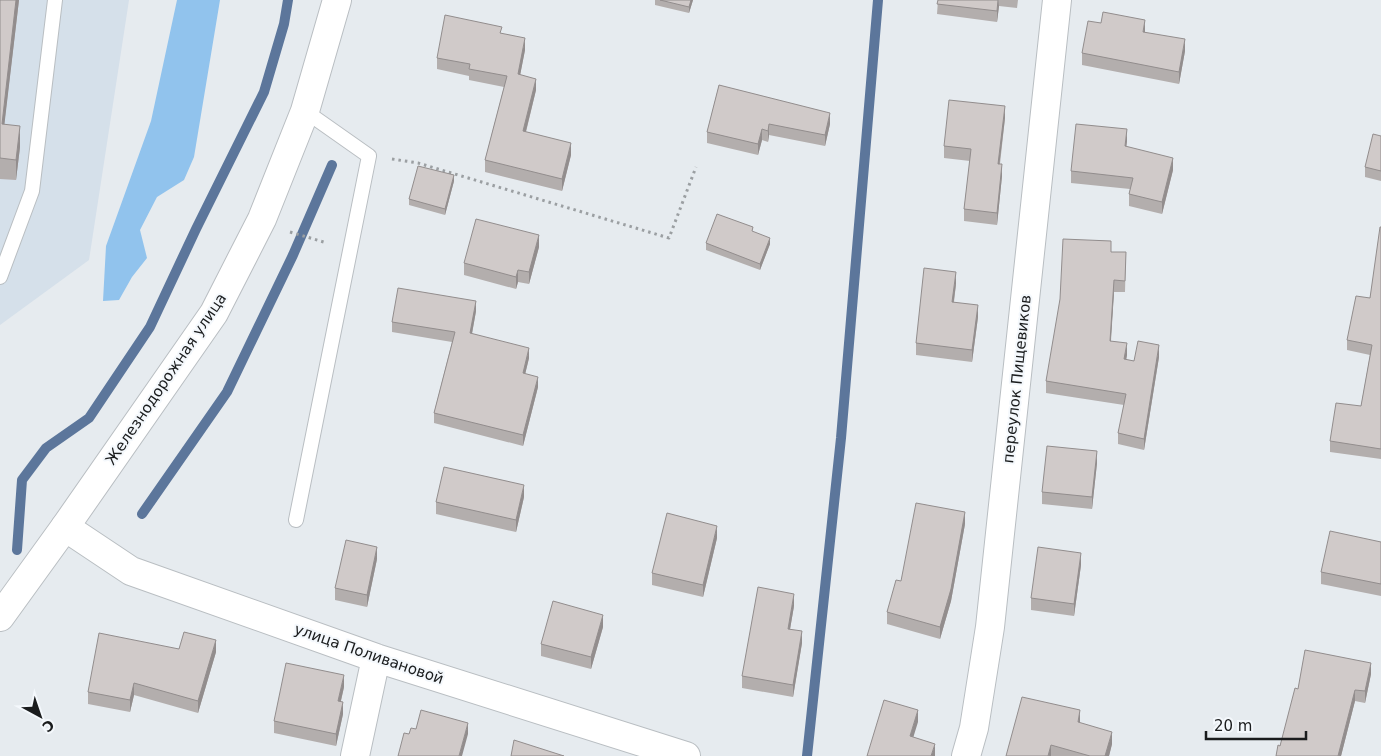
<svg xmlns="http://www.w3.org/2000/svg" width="1381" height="756" viewBox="0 0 1381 756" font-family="'DejaVu Sans',sans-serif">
	<rect width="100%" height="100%" fill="#e6ebef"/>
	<path fill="#d5e0ea" d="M0 0H129L89 260 0 325Z"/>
	<path fill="#91c3ed" d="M177 0H220L194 157 184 180 157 197 140 230 147 258 132 277 119 300 103 301 106 246 151 121Z"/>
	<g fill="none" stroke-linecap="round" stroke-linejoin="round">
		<path stroke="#5c769b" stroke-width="10" d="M142 514 227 392 293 255 332 165
			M17 550 22 480 46 448 89 418 150 327 196 229 264 92 284 24 288 0
			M807 756 841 438 878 0"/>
		<defs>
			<path id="service" d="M0 277 32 191 55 0
				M296 520 369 156 305 111"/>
			<path id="minor" d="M0 617 65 527 131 571 376 658 686 756
				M355 756 376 658
				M966 756 974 728 990 627 1057 0"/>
			<path id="tertiary" d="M65 527 214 313 262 219 305 111 337 0"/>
		</defs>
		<use href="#service" stroke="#b9bec2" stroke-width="16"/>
		<use href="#minor" stroke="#b9bec2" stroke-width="30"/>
		<use href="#tertiary" stroke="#b9bec2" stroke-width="30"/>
		<path stroke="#9b9fa2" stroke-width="3" stroke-dasharray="2.5 4" stroke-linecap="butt" d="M392 159 418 163 669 238 696 167
			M290 232 327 243"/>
		<use href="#service" stroke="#fff" stroke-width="14"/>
		<use href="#minor" stroke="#fff" stroke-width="28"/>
		<use href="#tertiary" stroke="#fff" stroke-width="28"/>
	</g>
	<path fill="#b3aead" d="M0 0H19L4 125 20 147 16 180 0 179Z
		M655 0H693L689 13 655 5Z
		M938 0H1018L1017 8 999 6 997 22 937 14Z
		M1145 32 1185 51 1179 84 1082 65V53Z
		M502 33 525 50 520 75 536 90 526 132 571 155 562 191 485 172V160L504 87 469 80V76L437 69V58Z
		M719 85 830 124 825 146 769 135 768 142 762 140 758 155 707 143V132Z
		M1005 118 1000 164 1002 176 997 225 964 221V209L970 161 944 158V146Z
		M1381 136V181L1365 177V167Z
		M1127 141 1126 147 1173 170 1162 214 1129 206V194L1130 189 1071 183V171Z
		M454 181 445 215 409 205V199Z
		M1381 227V459L1330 452V441L1361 406 1370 355 1347 350V340L1370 298Z
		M706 243 770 244 760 270 706 250Z
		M539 247 529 284 518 282 516 289 464 275V263Z
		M1111 252H1126L1125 292H1114L1111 341 1127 355 1126 360 1134 361 1159 357 1144 450 1118 444V433L1124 405 1046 393V381Z
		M956 284 954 302 978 317 972 362 916 355V343Z
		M476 311 472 334 529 358 525 374 538 387 523 446 434 423V413L452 342 392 332V322Z
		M1097 463 1092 509 1042 504V492Z
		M524 497 516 532 436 514V502Z
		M965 524 951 601 940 639 887 624V612L901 581Z
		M717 538 703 597 652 585V573Z
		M1381 542V596L1321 584V572Z
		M377 559 367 607 335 600V588Z
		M1081 565 1074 616 1031 610V598Z
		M794 606 790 629 802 643 793 697 742 688V676Z
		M603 627 591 669 541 656V644Z
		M179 649 216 652 198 713 134 695 130 712 88 704V692Z
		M1371 674 1365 703 1355 701 1341 756H1276L1280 746 1298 689Z
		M344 687 341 701 343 714 336 746 274 733V721Z
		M1080 723 1112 744 1109 756H1006Z"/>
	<path fill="#928d8d" d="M16 0H19L2 145V124Z
		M691 0H693L689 13V7Z
		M998 0 999 6 997 22V11Z
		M1145 20V32H1143Z
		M525 38V50L518 86V74Z
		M1185 39V51L1179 84V72Z
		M536 79V90L523 143V131Z
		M1005 106V118L998 175V164Z
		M830 113V124L825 146V135Z
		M769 124V135L768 142V131Z
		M20 126V147L16 180V160Z
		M762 129V140L758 155V144Z
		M1127 129V141L1125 158V146Z
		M571 143V155L562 191V179Z
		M1173 158V170L1162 214V202Z
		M1002 164V176L997 225V213Z
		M454 175V181L445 215V209Z
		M539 235V247L529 284V272Z
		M770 238V244L760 270V264Z
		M518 270V282L516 289V277Z
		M956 272V284L952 314V302Z
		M1114 280V292L1110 352V341Z
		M476 301V311L470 344V333Z
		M978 305V317L972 362V350Z
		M1127 343V355L1124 371V359Z
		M1159 345V357L1144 450V439Z
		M529 348V358L523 383V373Z
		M538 377V387L523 446V435Z
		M1097 451V463L1092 509V497Z
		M524 485V497L516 532V520Z
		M965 512V524L951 601 940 639V627Z
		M717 526V538L703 597V585Z
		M377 547V559L367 607V595Z
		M1081 553V565L1074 616V604Z
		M794 594V606L788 641V629Z
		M603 615V627L591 669V657Z
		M802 631V643L793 697V685Z
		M216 640V652L198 713V701Z
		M1371 663V674L1365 703V691Z
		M344 675V687L338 713V701Z
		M134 683V695L130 712V700Z
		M1355 690V701L1341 756H1338Z
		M343 702V714L336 746V734Z
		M918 710V722L910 748V736Z
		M1080 710V722H1078Z
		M468 723V734L462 756H459Z
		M1112 732V744L1109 756H1105Z
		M935 744V756H931Z
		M1051 745V756H1048Z"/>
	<path fill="#d0cac9" stroke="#928d8d" d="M0 0H16L2 124 20 126 16 160 0 158Z
		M660 0H691L689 7Z
		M938 0H998L997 11 937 4Z
		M1103 12 1145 20 1143 32 1185 39 1179 72 1082 53 1088 21 1101 23Z
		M445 15 502 27 500 33 525 38 518 74 536 79 523 131 571 143 562 179 485 160 507 76 469 69 470 64 437 58Z
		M719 85 830 113 825 135 769 124 768 131 762 129 758 144 707 132Z
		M949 100 1005 106 998 164H1002L997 213 964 209 971 149 944 146Z
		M1076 124 1127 129 1125 146 1173 158 1162 202 1129 194 1133 178 1071 171Z
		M1373 134 1381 136V171L1365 167Z
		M418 166 454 175 445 209 409 199Z
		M717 214 753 227 752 231 770 238 760 264 706 243Z
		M476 219 539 235 529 272 518 270 516 277 464 263Z
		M1380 227H1381V449L1330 441 1336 403 1361 406 1372 345 1347 340 1356 296 1370 298Z
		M1063 239 1111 241V252H1126L1125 281 1114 280 1110 341 1127 343 1124 359 1134 361 1138 341 1159 345 1144 439 1118 433 1126 394 1046 381 1060 299Z
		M924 268 956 272 952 302 978 305 972 350 916 343Z
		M398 288 476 301 470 333 529 348 523 373 538 377 523 435 434 413 455 332 392 322Z
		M1047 446 1097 451 1092 497 1042 492Z
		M444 467 524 485 516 520 436 502Z
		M916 503 965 512 951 589 940 627 887 612 896 580 901 581Z
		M667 513 717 526 703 585 652 573Z
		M1330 531 1381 542V584L1321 572Z
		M346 540 377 547 367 595 335 588Z
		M1038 547 1081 553 1074 604 1031 598Z
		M758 587 794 594 788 629 802 631 793 685 742 676Z
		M553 601 603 615 591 657 541 644Z
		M184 632 216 640 198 701 134 683 130 700 88 692 99 633 179 649Z
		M1305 650 1371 663 1365 691 1355 690 1338 756H1276L1278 745 1280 746 1295 688 1298 689Z
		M286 663 344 675 338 701 343 702 336 734 274 721Z
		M1022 697 1080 710 1078 722 1112 732 1105 756H1090L1051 745 1048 756H1006Z
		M884 700 918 710 910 736 935 744 931 756H867Z
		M421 710 468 723 459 756H398L404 733 409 734 411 728 416 729Z
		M514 740 564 756H511Z"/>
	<g text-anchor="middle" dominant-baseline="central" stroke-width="4" stroke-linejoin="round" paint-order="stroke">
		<g font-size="15" fill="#1a1c1d" stroke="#f4f8fc">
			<text transform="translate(166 379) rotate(-56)">Железнодорожная улица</text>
			<text transform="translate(1017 379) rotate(-84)">переулок Пищевиков</text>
			<text transform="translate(369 654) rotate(19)">улица Поливановой</text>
		</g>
	</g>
	<g transform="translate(40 716) rotate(140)" stroke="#f4f8fc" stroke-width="4" paint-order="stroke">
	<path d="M0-4L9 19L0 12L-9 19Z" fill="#1a1c1d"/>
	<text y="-8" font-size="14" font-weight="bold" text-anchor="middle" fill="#1a1c1d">С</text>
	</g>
	<path d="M1206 731v8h100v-8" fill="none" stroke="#1a1c1d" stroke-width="2.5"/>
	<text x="1214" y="731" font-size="15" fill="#1a1c1d" stroke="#f4f8fc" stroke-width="4" paint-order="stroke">20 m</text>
</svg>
